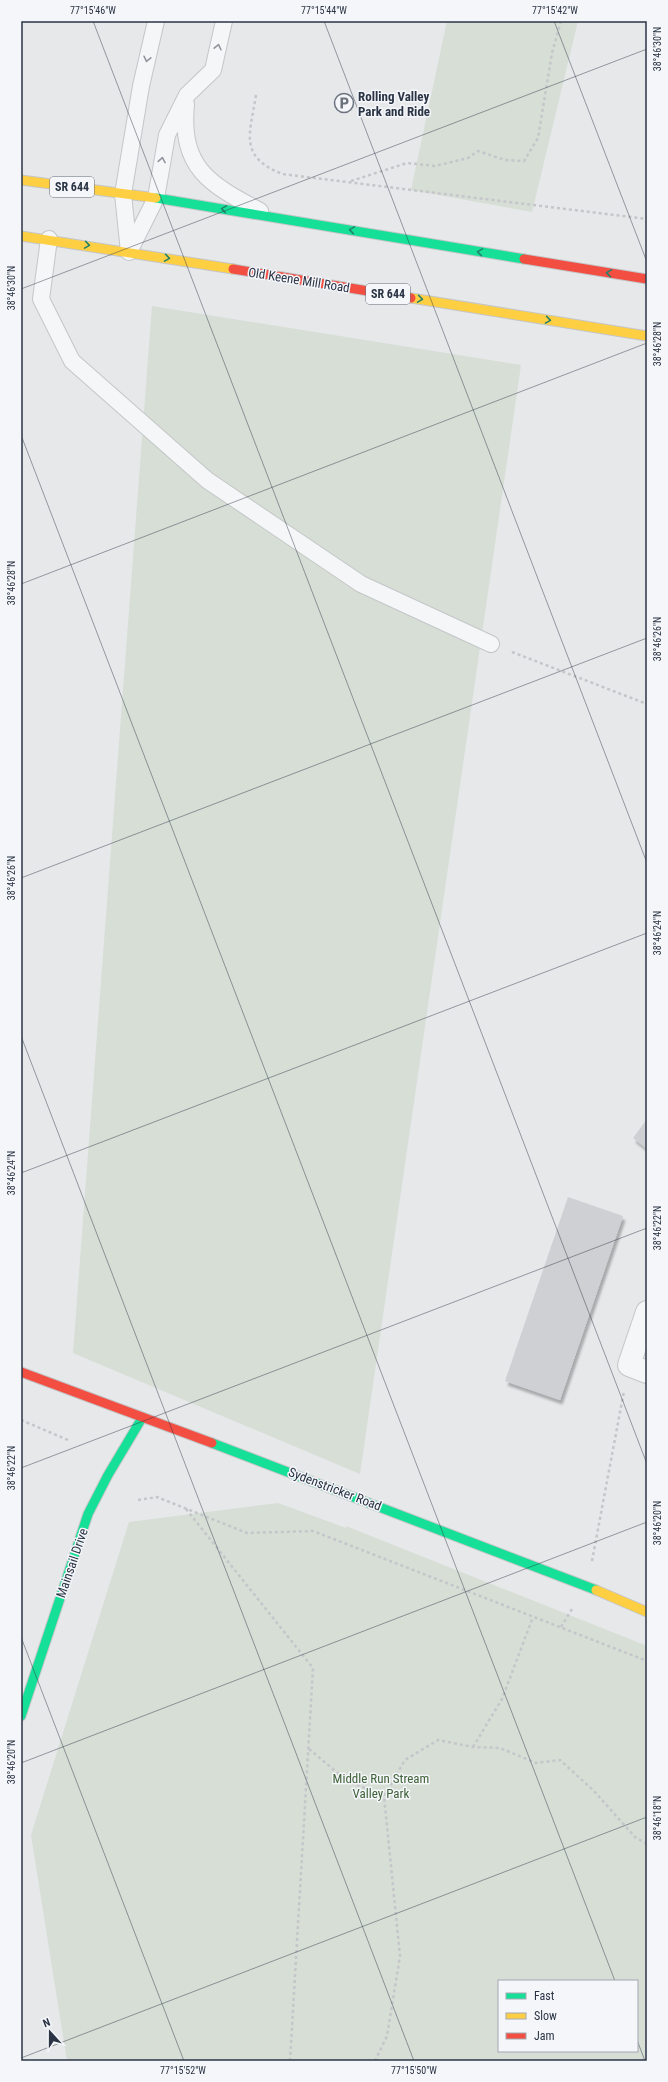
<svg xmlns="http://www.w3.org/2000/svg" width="668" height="2082" viewBox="0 0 668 2082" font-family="'Roboto Condensed',sans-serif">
	<defs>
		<filter id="shadow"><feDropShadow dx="2.5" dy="4.5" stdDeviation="1" flood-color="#0004"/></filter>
	</defs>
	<rect width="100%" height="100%" fill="#e6e8ea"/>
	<path fill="#d6ded6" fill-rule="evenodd" d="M447 21H578L532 212 411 190Z
		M152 306 521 365 360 1474 73 1353Z
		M278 1503 346 1528V1526L647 1646V2061H67L31 1835 129 1522ZM499 1981H637V2051H499Z"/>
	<path fill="#ced0d3" filter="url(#shadow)" d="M647 1119V1149L633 1138Z
		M568 1197 623 1216 560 1400 505 1381Z"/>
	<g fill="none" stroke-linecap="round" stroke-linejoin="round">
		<defs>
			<path id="lane" d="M186 104C180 168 209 184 260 211
				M49 239 41 299 72 361 207 480 361 584 491 644
				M129 252 156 198 167 135 187 95 213 70 224 21
				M129 252 123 194 141 86 156 21"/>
			<path id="street" d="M647 1312 629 1365 647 1372"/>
			<path id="fast" d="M156 198 524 259
				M212 1443 596 1590
				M21 1716 88 1514 108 1475 142 1418"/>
			<path id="slow" d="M21 180 156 198
				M21 236 233 269
				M411 298 647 336
				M596 1590 647 1612"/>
			<path id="jam" d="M524 259 647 279
				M233 269 411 298
				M21 1372 212 1443"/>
		</defs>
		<use href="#lane" stroke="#c4c6c8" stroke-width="18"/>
		<use href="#street" stroke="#c4c6c8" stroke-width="24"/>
		<use href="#fast" stroke="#c4c6c8" stroke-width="11"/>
		<use href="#slow" stroke="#c4c6c8" stroke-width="11"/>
		<use href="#jam" stroke="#c4c6c8" stroke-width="11"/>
		<path stroke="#c5c6ca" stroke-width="2.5" stroke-dasharray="3 3" stroke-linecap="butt" d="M256 95C250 134 238 156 282 174L647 219
			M351 181 407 163 435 166 468 158 478 151 505 160 524 161 538 138 552 53 561 21
			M512 652 647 704
			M21 1420 68 1440
			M138 1500 157 1497 247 1533 313 1531 647 1661
			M186 1509 313 1668 290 2061
			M592 1561 624 1391
			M561 1627 572 1609
			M473 1747 502 1699 533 1617
			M309 1749 346 1780 384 1796 405 1760 438 1740 473 1747 500 1748 536 1763 560 1760 594 1791 635 1837 647 1844
			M375 2061 387 2036 400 1956 384 1796"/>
		<use href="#lane" stroke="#f5f6f7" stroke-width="16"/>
		<use href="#street" stroke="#f5f6f7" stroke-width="22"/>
		<use href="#fast" stroke="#16e098" stroke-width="9"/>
		<use href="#slow" stroke="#ffcf43" stroke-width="9"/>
		<use href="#jam" stroke="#f24e42" stroke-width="9"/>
	</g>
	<defs><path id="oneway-chevron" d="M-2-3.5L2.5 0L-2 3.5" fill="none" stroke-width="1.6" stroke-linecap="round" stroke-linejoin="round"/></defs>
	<g stroke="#90959e">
		<use href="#oneway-chevron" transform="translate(218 47) rotate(-77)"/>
		<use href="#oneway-chevron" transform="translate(147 59) rotate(103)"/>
		<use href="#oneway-chevron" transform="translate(162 160) rotate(-80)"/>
	</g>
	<g stroke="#22816a">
		<use href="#oneway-chevron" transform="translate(224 209) rotate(-171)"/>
		<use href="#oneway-chevron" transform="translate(352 230) rotate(-171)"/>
		<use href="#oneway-chevron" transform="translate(87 245) rotate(9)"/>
		<use href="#oneway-chevron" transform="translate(480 252) rotate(-171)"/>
		<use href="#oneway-chevron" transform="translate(167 258) rotate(9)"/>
		<use href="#oneway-chevron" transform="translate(609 273) rotate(-171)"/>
		<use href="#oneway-chevron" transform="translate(420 299) rotate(9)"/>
		<use href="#oneway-chevron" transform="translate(548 320) rotate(9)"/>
	</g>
	<path fill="none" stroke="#2b3445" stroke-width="1" stroke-opacity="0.45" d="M93 21 647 1464M324 21 647 863M554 21 647 262M21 289 647 49M21 435 615 1981M21 584 647 343M21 878 647 638M21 1036 414 2061M21 1173 647 933M21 1468 647 1228M21 1637 184 2061M21 1763 647 1522M637 2040 645 2061M21 2058 647 1817"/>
	<defs>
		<symbol id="parking-ring" viewBox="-11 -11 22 22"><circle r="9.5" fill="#f4f6f9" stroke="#6c737f" stroke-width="1.5"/><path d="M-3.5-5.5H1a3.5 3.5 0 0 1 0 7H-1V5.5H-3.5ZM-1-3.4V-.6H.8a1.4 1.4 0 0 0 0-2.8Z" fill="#6c737f"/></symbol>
	</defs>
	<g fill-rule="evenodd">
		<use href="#parking-ring" x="333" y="92" width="22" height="22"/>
	</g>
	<g text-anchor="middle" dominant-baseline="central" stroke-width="3" stroke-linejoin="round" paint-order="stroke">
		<g fill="#f4f6f9" stroke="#676e7b" stroke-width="1">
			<rect x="50" y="177" width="44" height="20" rx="3"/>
			<rect x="366" y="284" width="44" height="20" rx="3"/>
		</g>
		<g font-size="12" font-weight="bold" fill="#2b3445">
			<text x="72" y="187">SR 644</text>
			<text x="388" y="294">SR 644</text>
		</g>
		<g font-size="13" font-weight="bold" fill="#2b3445" stroke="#f4f6f9" text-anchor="start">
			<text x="358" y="96">Rolling Valley<tspan x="358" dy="15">Park and Ride</tspan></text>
		</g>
		<g font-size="13" fill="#2b3445" stroke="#f4f6f9">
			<text transform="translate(299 280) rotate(9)">Old Keene Mill Road</text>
			<text transform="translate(335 1489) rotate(21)">Sydenstricker Road</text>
			<text transform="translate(72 1563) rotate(-71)">Mainsail Drive</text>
		</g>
		<g font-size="13" fill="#3f6138" stroke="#f4f6f9">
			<text x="381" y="1778">Middle Run Stream<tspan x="381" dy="15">Valley Park</tspan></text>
		</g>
	</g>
	<rect width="668" height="2082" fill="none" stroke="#f4f6f9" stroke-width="44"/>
	<rect x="498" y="1980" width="140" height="72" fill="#f4f6f9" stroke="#a4a8b1"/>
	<rect x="506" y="1993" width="20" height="6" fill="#16e098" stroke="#a4a8b1"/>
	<text x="534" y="2000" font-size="12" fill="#2b3445">Fast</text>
	<rect x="506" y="2013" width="20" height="6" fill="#ffcf43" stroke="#a4a8b1"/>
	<text x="534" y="2020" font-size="12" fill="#2b3445">Slow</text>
	<rect x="506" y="2033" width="20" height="6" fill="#f24e42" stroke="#a4a8b1"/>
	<text x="534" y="2040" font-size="12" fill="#2b3445">Jam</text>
	<g transform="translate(50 2032) rotate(339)" stroke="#f4f6f9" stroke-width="3" paint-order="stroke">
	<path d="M0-3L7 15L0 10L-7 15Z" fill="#2b3445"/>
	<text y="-6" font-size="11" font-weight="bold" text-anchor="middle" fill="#2b3445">N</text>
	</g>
	<rect x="22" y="22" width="624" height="2038" fill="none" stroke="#2b3445" stroke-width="1.5"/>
	<g font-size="10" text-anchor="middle" fill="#2b3445">
		<text x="93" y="14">77°15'46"W</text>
		<text x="324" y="14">77°15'44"W</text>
		<text x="555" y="14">77°15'42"W</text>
		<text transform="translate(657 49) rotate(-90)" y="4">38°46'30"N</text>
		<text transform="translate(11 288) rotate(-90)" y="4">38°46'30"N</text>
		<text transform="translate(657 344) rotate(-90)" y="4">38°46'28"N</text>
		<text transform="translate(11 583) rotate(-90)" y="4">38°46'28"N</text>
		<text transform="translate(657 639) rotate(-90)" y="4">38°46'26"N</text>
		<text transform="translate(11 878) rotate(-90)" y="4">38°46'26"N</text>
		<text transform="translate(657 933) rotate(-90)" y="4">38°46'24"N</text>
		<text transform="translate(11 1173) rotate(-90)" y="4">38°46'24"N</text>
		<text transform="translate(657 1228) rotate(-90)" y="4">38°46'22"N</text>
		<text transform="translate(11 1468) rotate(-90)" y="4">38°46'22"N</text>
		<text transform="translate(657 1523) rotate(-90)" y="4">38°46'20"N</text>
		<text transform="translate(11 1762) rotate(-90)" y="4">38°46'20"N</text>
		<text transform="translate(657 1818) rotate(-90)" y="4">38°46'18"N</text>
		<text x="183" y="2074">77°15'52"W</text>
		<text x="414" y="2074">77°15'50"W</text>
	</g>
</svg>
